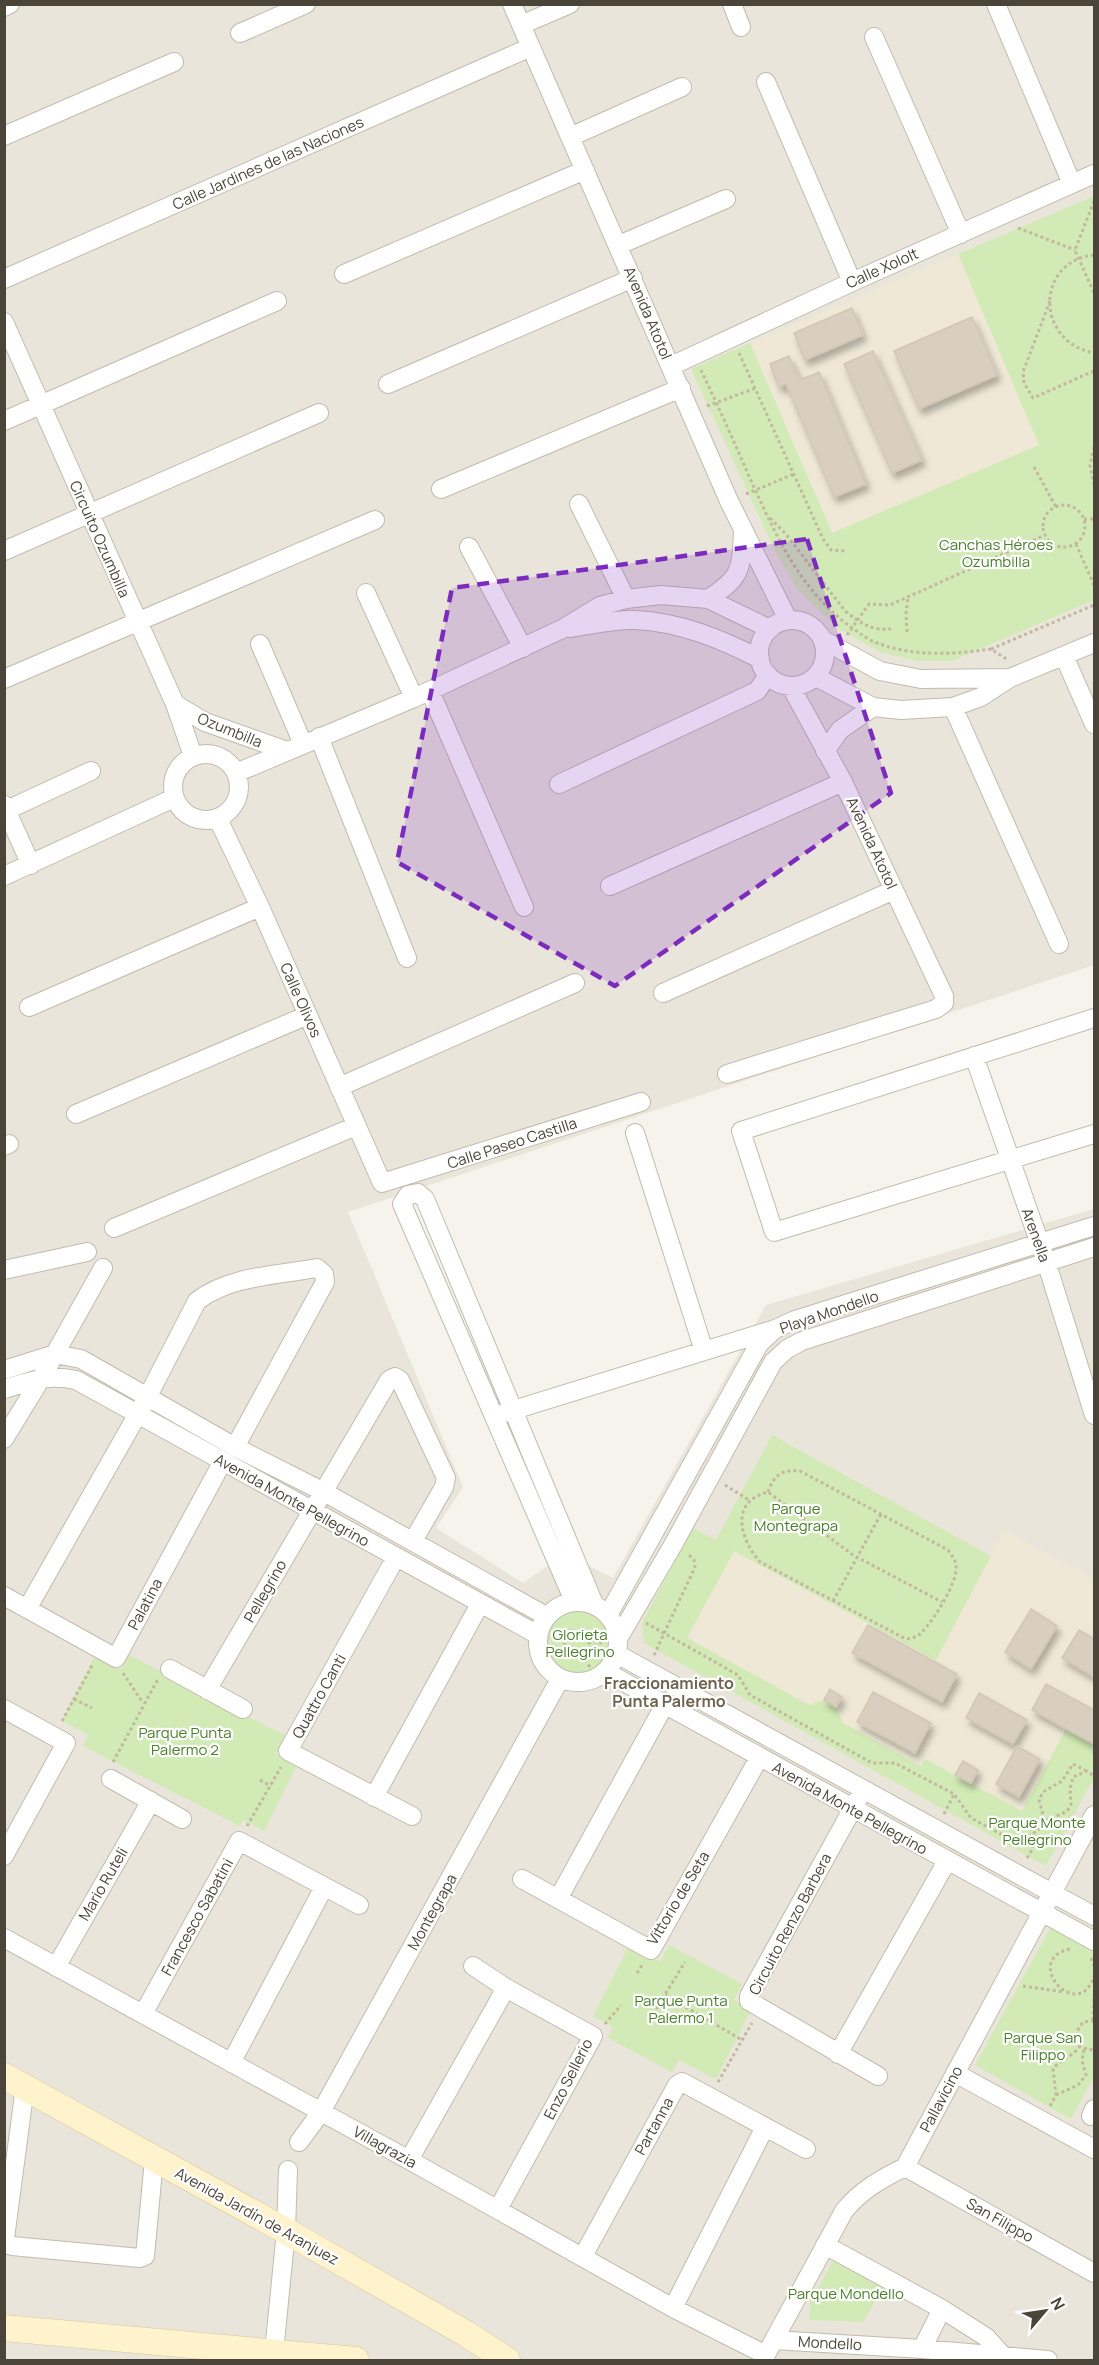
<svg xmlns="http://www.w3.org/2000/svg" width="1099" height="2365" viewBox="0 0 1099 2365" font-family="Manrope,sans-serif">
	<defs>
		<filter id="shadow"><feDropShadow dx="3.5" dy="6" stdDeviation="3" flood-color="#0004"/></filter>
	</defs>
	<rect width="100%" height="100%" fill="#f6f3ec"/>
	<path fill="#eae5da" d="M5 5H1094V965L348 1212 463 1487 436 1528 523 1583 552 1563 581 1562 613 1578 766 1305 1094 1209V2360H5Z"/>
	<path fill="#efe8d6" d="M958 254 1040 445 832 534 750 343Z
		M1004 1530 1094 1578V1744L1066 1729 1022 1811 926 1759 922 1766 843 1723 836 1707 809 1705 687 1638 734 1551 936 1660Z"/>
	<path fill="#d2eab5" d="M1094 196V600L952 661H918L880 652 836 627 799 591 777 555 691 369 750 343 832 533 1039 445 958 254Z
		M772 1435 991 1556 936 1660 734 1551 687 1638 809 1705 824 1700 836 1707 843 1723 921 1766 925 1759 1022 1811 1066 1729 1094 1744V1778L1046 1866 644 1643 642 1623 693 1528 716 1540Z
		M547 1642a33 33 0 1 1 66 0a33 33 0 1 1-66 0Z
		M95 1655 122 1669 129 1655 286 1736 276 1754 297 1765 264 1831 243 1820 240 1826 83 1746 88 1735 62 1721Z
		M1052 1925 1094 1949V2076L1071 2119 975 2065Z
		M669 1945 742 1984 734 2000 751 2010 716 2079 679 2060 672 2072 608 2038 613 2027 593 2016 629 1946 660 1962Z
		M836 2256 885 2284 863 2322 809 2320 810 2302Z"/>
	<path fill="#d8cfc1" stroke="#d3c7b4" stroke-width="1.5" filter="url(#shadow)" d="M852 308 863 335 805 360 794 333Z
		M972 317 997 375 919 409 894 351Z
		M873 351 922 460 892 473 844 364Z
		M789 356 800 380 819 372 866 484 834 497 786 384 779 387 770 364Z
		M1031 1609 1057 1626 1031 1669 1005 1652Z
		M868 1625 957 1674 942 1702 852 1653Z
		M1079 1630 1094 1639V1677L1062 1658Z
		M1046 1684 1094 1710V1744L1032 1710Z
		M830 1689 842 1697 836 1707 824 1700Z
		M873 1692 931 1723 915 1753 857 1722Z
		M979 1693 1027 1720 1013 1744 966 1718Z
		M1017 1746 1040 1759 1019 1797 996 1784Z
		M963 1761 978 1770 971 1783 955 1775Z"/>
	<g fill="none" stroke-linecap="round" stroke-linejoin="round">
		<defs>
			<path id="street" d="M512 4 729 501 788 620
				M732 4 741 27
				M996 4 1072 184
				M4 7 10 4
				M521 25 570 4
				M240 33 306 4
				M874 37 961 234
				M766 82 852 282
				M4 136 174 62
				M570 137 682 87
				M619 245 726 199
				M344 274 585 170
				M4 279 531 47
				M4 322 175 704 193 756
				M671 366 852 282 1094 174
				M388 384 633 278
				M4 421 277 301
				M441 489 681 388
				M579 504 626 599
				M469 547 523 648
				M4 551 319 413
				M366 593 414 698
				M708 599C742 577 741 570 743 531
				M759 653a33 33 0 1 1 66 0a33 33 0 1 1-66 0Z
				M570 628C591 625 614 619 635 620 680 622 721 639 760 659
				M823 640 880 671 921 679 1010 678
				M260 644 303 744
				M1064 656 1094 724
				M816 677 873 707 901 710 953 707 981 697 1010 678 1094 643
				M4 679 375 520
				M430 691 524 907
				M175 704 205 722 287 751
				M953 707 1059 944
				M319 737 407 958
				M825 751 840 730 873 707
				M173 787a33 33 0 1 1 66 0a33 33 0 1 1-66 0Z
				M236 773 414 698 562 629 600 606 626 599 661 595 708 599 770 629
				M559 784 757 691 768 675
				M4 805 31 865
				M7 810 91 771
				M218 819 260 907 382 1183 641 1102
				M4 876 174 798
				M610 886 843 782
				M663 993 894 890
				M29 1007 260 907
				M1094 1018 741 1131 774 1232 1094 1134
				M974 1056 1046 1261 1094 1415
				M727 1074 936 1009 944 1003V996L843 782 791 687
				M339 1087 575 983
				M76 1114 308 1015
				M635 1133 704 1351
				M4 1146 9 1144
				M114 1228 356 1126
				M4 1270 87 1252
				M4 1370 55 1354 81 1359 235 1447 324 1492 546 1616
				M4 1389C31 1381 47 1374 76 1380L538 1635
				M504 1413 772 1330
				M4 1439 42 1377 103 1268
				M396 1557 288 1751 412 1816
				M4 1596 116 1658 223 1461
				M574 1601 402 1204 408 1195 418 1193 425 1199 594 1604
				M538 1642a40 40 0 1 1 80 0a40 40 0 1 1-80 0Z
				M27 1609 148 1396 197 1301C229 1276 278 1275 317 1268L324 1274 325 1282 235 1447
				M608 1615 759 1344 775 1329 795 1320 1094 1226
				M619 1637 673 1545 773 1362 787 1349 802 1341 1094 1247
				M617 1654 1094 1916
				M170 1669 243 1709
				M606 1672 1094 1941
				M207 1690 389 1380 395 1377 400 1380 446 1478 444 1487 413 1541
				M4 1709 66 1743 4 1856
				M111 1779 182 1819
				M374 1797 480 1604
				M858 1799 749 1996V2001L878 2076
				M522 1879 651 1950 759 1758
				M558 1899 664 1706
				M4 1938 409 2160 673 2308 766 2355
				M473 1966 506 1988 593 2036 498 2209
				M56 1967 151 1801
				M143 2014 239 1841 359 1905
				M838 2054 947 1861
				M231 2063 324 1887
				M955 2073 1094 2149
				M25 2087 5 2238 6 2244 12 2246 140 2258 145 2256 154 2159
				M1091 2116 1094 2109
				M299 2142 321 2112 560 1679
				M409 2160 506 1988
				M905 2167 1094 2273
				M825 2245 942 2309 986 2337 1003 2356
				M583 2256 677 2085 682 2082 806 2149
				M673 2308 765 2127
				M774 2340 922 2349 1048 2360
				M922 2349 942 2309
				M274 2352 286 2231 288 2170
				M763 2360 844 2211C861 2190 881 2179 905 2167L1094 1815"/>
			<path id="secondary" d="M4 2076 286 2231 465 2333 507 2360
				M4 2328 356 2360"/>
		</defs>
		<use href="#street" stroke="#c2bbae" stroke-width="20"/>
		<use href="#secondary" stroke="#d6c79b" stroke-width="27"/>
		<path stroke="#c4b79f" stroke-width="3" stroke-dasharray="3 3" stroke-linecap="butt" d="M1094 201 1075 250 1094 293
			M1018 228 1075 250
			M1094 255C1036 261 1034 341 1094 353
			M1050 301 1023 372 1024 383 1033 398 1094 371
			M739 353 823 539 831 550 845 551
			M701 370C717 404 733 439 748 474 774 531 798 589 851 627 857 631 863 636 870 640 907 657 952 655 991 649L1008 660
			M707 406 756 388
			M1094 447 1090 465 1094 484
			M1034 467 1056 507
			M746 494 794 474
			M1043 526a21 21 0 1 1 42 0a21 21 0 1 1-42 0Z
			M770 518 786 534 845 611C861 623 871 631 891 629
			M1084 519H1094
			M1076 544 1094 585
			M907 632 906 614 908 597
			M847 635 869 604 890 605 1045 535
			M991 649 1094 605
			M725 1485 749 1500
			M768 1492C774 1475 782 1469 800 1471L948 1550C952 1556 956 1560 956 1567 957 1584 934 1619 923 1631 918 1637 913 1638 906 1639L760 1562C740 1539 729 1502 768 1492L853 1555 942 1602
			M833 1601 881 1514
			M646 1623 738 1675 750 1695 872 1763H895L954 1794 971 1818 1006 1837 1020 1839 1031 1835 1041 1828 1046 1821 1067 1811 1071 1805 1070 1789 1073 1777 1087 1771 1094 1776
			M582 1653 572 1657 562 1640 572 1629 593 1646
			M654 1655 695 1567 694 1560 688 1554
			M590 1667 582 1653 603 1641
			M123 1673 143 1703
			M74 1699 92 1708
			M62 1721 93 1664
			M113 1762 158 1679
			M260 1780 271 1786
			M944 1814 954 1794
			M247 1826 281 1767
			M1041 1826 1043 1815 1039 1800 1043 1792 1062 1781 1073 1764 1085 1770
			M1027 1858 1033 1848 1031 1835
			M1070 1949C1020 1960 1079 2025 1094 1976
			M1091 1958 1094 1966
			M637 1973 642 1965
			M1023 1986 1064 1992
			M665 1995 742 2040
			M653 2014 685 1962
			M1093 2020 1094 1995
			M1094 2021 1083 2022 1076 2033 1080 2046 1089 2050 1094 2049
			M605 2024 621 2005
			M718 2082 752 2023
			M1056 2095 1078 2085 1086 2075 1082 2061 1084 2049
			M1050 2106 1056 2095 1053 2069C1060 2059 1073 2057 1080 2046
			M817 2298 861 2292"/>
		<use href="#street" stroke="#fff" stroke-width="18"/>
		<use href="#secondary" stroke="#fff3cd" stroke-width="26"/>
	</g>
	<path fill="#7b2cbf" fill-opacity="0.2" stroke="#7b2cbf" stroke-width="4.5" stroke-dasharray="12 8" stroke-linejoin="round" d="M807 539 891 793 615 986 397 862 452 588Z"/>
	<g text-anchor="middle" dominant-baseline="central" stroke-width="4.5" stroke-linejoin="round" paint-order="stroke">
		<g font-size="15" fill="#4b4439" stroke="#fff">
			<text transform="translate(268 163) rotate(-24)">Calle Jardines de las Naciones</text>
			<text transform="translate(882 268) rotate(-24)">Calle Xololt</text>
			<text transform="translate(648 313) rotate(67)">Avenida Atotol</text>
			<text transform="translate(100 539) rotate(66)">Circuito Ozumbilla</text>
			<text transform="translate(230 730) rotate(22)">Ozumbilla</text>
			<text transform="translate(872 843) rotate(65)">Avenida Atotol</text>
			<text transform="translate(301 1000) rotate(66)">Calle Olivos</text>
			<text transform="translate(512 1143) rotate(-18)">Calle Paseo Castilla</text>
			<text transform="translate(1036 1235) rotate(70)">Arenella</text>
			<text transform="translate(829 1312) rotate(-19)">Playa Mondello</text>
			<text transform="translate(292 1500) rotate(29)">Avenida Monte Pellegrino</text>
			<text transform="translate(265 1591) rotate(-60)">Pellegrino</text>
			<text transform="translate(145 1604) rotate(-62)">Palatina</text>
			<text transform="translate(319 1696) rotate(-61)">Quattro Canti</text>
			<text transform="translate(850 1808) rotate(29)">Avenida Monte Pellegrino</text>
			<text transform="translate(103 1884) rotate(-60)">Mario Ruteli</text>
			<text transform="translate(678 1898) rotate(-59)">Vittorio de Seta</text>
			<text transform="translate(432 1912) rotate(-61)">Montegrapa</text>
			<text transform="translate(197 1917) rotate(-61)">Francesco Sabatini</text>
			<text transform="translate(790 1924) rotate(-62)">Circuito Renzo Barbera</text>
			<text transform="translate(568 2079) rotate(-63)">Enzo Sellerio</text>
			<text transform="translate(941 2099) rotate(-62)">Pallavicino</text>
			<text transform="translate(654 2126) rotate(-61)">Partanna</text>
			<text transform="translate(385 2147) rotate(29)">Villagrazia</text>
			<text transform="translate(257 2216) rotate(29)">Avenida Jardín de Aranjuez</text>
			<text transform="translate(1000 2220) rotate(29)">San Filippo</text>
			<text transform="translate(830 2343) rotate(3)">Mondello</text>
		</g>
		<g font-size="15" fill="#4a7f2a" stroke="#fff">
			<text x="996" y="544">Canchas Héroes<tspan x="996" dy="17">Ozumbilla</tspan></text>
			<text x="796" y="1508">Parque<tspan x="796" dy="17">Montegrapa</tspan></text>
			<text x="580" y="1634">Glorieta<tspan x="580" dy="17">Pellegrino</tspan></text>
			<text x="185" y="1732">Parque Punta<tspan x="185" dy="17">Palermo 2</tspan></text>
			<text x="1037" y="1822">Parque Monte<tspan x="1037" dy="17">Pellegrino</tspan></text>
			<text x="681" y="2000">Parque Punta<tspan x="681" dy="17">Palermo 1</tspan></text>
			<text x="1043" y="2037">Parque San<tspan x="1043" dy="17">Filippo</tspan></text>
			<text x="846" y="2293">Parque Mondello</text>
		</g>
		<g font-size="16" font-weight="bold" fill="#6e6250" stroke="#fff">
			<text x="669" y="1683">Fraccionamiento<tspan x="669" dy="18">Punta Palermo</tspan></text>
		</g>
	</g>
	<rect width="1099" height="2365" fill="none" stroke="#4b4439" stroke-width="12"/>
	<g transform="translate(1045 2311) rotate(61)" stroke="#ffffff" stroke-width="4.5" paint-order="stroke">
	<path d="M0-4.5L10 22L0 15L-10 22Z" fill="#4b4439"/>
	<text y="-9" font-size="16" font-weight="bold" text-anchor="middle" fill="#4b4439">N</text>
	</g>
</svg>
